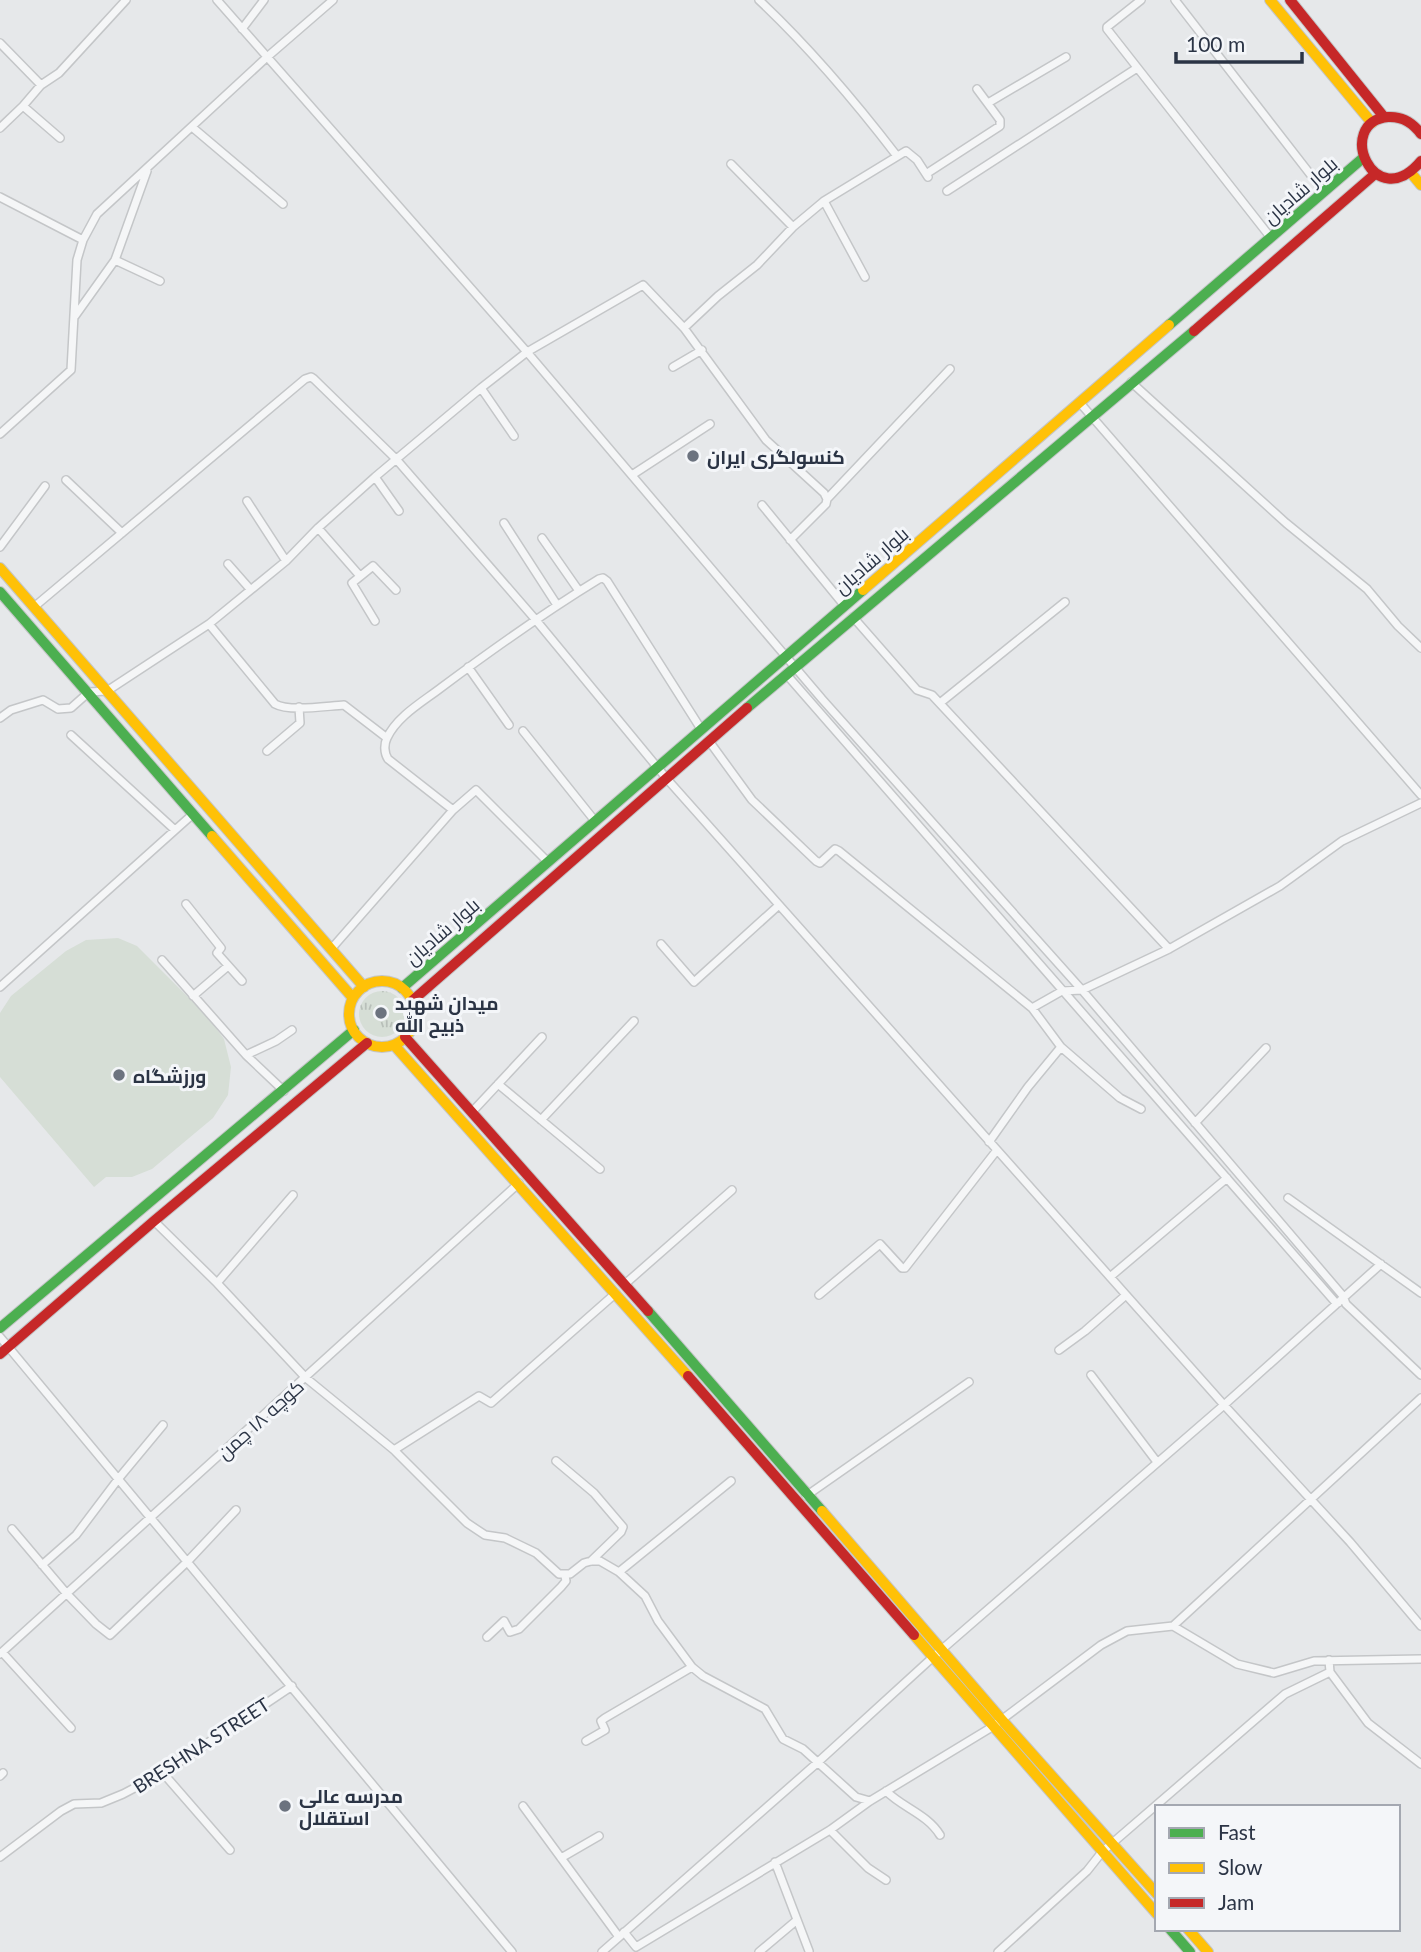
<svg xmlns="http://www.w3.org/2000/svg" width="1421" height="1952" viewBox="0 0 1421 1952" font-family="Lato,Cairo,sans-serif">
	<defs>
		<pattern id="grass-tufts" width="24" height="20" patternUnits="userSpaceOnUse" patternTransform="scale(1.75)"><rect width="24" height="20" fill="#d6ded6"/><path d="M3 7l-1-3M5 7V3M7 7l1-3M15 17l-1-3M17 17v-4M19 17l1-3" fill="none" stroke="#b8bfb9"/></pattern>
	</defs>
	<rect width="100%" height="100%" fill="#e6e8ea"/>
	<path fill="url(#grass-tufts)" d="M359 1014a23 23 0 1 1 46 0a23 23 0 1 1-46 0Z"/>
	<path fill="#d6ded6" d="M118 938 137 946 207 1016 224 1039 231 1067 228 1095 213 1118 152 1169 132 1177H106L94 1187 0 1077V1013L11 996 66 951 86 940Z"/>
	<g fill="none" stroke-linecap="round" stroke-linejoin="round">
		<defs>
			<path id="street" d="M217 0 527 352 822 699 1082 990 1343 1296 1346 1304 1421 1375
				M759 0C810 48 854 100 897 156
				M1141 0 1107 27V29L1271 238
				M1175 0 1324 192
				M242 29 264 0
				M0 43 41 85
				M988 103 1066 57
				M23 106 60 138
				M192 127 283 204
				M0 128 23 106 41 85 59 73 126 0
				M731 164 793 227
				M926 174 1000 126V120L977 89
				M947 191 1137 68
				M0 197 83 240
				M824 201 865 277
				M115 260 160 281
				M75 316 115 260 147 171
				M684 328 718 296 757 265 793 227 824 201 906 151 917 160 928 177
				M673 367 702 350
				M1131 382 1286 523 1367 589 1398 626 1421 648
				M481 388 514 436
				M1080 403 1421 795
				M0 434 71 370 77 260 83 240 97 214 266 58 333 0
				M632 475 710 424
				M375 477 399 511
				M66 480 122 533
				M827 499 950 369
				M247 501 286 561
				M762 505 844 605
				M504 523 557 605
				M318 528 360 576
				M542 538 579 591
				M0 547 45 486
				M228 564 250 589
				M34 607 305 379 311 377 314 379 396 459 535 619 667 779 1224 1405 1350 1542 1421 1626
				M853 617 917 690 932 695 1169 949
				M375 621 352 583 373 566 396 590
				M209 624 275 704C289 712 326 706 344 705L387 738
				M468 667 509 725
				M786 674 1336 1303H1338
				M940 703 1065 602
				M0 718 11 710 43 700 58 709 71 708 89 692 107 691 209 624 286 561 318 528 375 477 481 388 527 352 643 285 684 328 766 440 824 493 827 499 826 504 790 540
				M523 731 595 821
				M71 735 175 830
				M709 741 752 800 816 861 820 863 835 849 839 851 1032 1008 1062 991 1082 990 1169 949 1280 886 1342 841 1421 803
				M267 751 300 723 299 707
				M453 810 476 790 548 862
				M186 904 221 948 217 953 242 981
				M661 944 694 982 779 905
				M332 948 453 810 388 759C384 753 384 744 387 738 397 716 424 701 442 687 493 649 545 612 599 579L603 578 607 581 701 729
				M162 960 246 1055 284 1091
				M0 987 193 814
				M193 996 228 966
				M1061 1047 1120 1098 1141 1109
				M246 1055 276 1041 292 1030
				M498 1084 600 1169
				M472 1112 542 1037
				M541 1120 634 1021
				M1195 1123 1266 1048
				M989 1142 1028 1087 1061 1047 1032 1008
				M1288 1198 1421 1293
				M154 1221 217 1283 306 1378 394 1450 467 1523 485 1535 505 1538 536 1553 559 1574H570L584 1563 591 1561H600L619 1572 645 1596 658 1621 692 1667 703 1676 765 1709 783 1739 803 1749 856 1797 870 1801
				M1110 1277 1227 1178
				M217 1283 293 1195
				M625 1284 732 1190
				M819 1295 880 1244 902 1268H905L997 1150
				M0 1337 512 1952
				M1059 1350 1085 1331 1126 1295
				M1091 1375 1157 1462
				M394 1450 479 1396 491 1403 616 1293
				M556 1461 594 1493 623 1527 621 1532 591 1561
				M806 1496 969 1382
				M12 1529 67 1594 96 1624 110 1635 188 1561 236 1510
				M42 1565 76 1535 119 1478 163 1425
				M619 1572 731 1481
				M1173 1626 1421 1398
				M487 1637 504 1621 510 1632 519 1629 561 1587 566 1581 565 1576
				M2 1652 71 1728
				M0 1654 519 1183
				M1329 1660 1330 1672 1368 1723 1421 1764
				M586 1741 605 1730 601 1721 605 1718 692 1667
				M163 1773 230 1850
				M0 1776 3 1773
				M886 1791C903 1808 927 1814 940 1835
				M523 1806 619 1937
				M830 1830 868 1868 886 1880
				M0 1857 61 1811 74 1804 101 1803 123 1794 163 1773 292 1686
				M561 1858 599 1836
				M775 1862 809 1951
				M624 1932 636 1947 830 1830 870 1801 992 1727 1101 1645 1127 1631 1173 1626 1237 1664 1274 1673 1314 1661 1421 1659
				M602 1952 817 1763 932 1658 1224 1405 1381 1264
				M759 1952 797 1920
				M998 1952 1087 1871 1102 1852 1285 1694 1330 1672"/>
			<path id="fast" d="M1169 325 1363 158
				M0 592 212 836
				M747 708 1194 331
				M402 988 863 590
				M648 1311 822 1511
				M0 1328 354 1030
				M1170 1929 1190 1952"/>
			<path id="slow" d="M1270 0 1372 123
				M1411 173 1421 185
				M0 568 364 987
				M863 590 1169 325
				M212 836 353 998
				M349 1014a33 33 0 1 1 66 0a33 33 0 1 1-66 0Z
				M394 1045 688 1376
				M822 1511 1002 1720 1157 1894
				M914 1635 1157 1914
				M1188 1929 1208 1952"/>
			<path id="jam" d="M1290 0 1384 117
				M1421 134C1413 123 1403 116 1388 117 1334 122 1374 217 1421 161
				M1194 331 1375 174
				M412 1001 747 708
				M405 1037 648 1311
				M0 1354 154 1221 367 1043
				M688 1376 914 1635"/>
		</defs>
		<use href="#street" stroke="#c4c6c8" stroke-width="10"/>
		<use href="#fast" stroke="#c4c6c8" stroke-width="12"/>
		<use href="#slow" stroke="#c4c6c8" stroke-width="12"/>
		<use href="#jam" stroke="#c4c6c8" stroke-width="12"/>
		<use href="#street" stroke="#f5f6f7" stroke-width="7"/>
		<use href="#fast" stroke="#4caf50" stroke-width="10"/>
		<use href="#slow" stroke="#ffc107" stroke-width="10"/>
		<use href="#jam" stroke="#c62828" stroke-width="10"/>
	</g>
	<g fill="#6c737f" stroke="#f4f6f9" stroke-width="2.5">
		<circle cx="693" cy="456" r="7"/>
		<circle cx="381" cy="1013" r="7"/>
		<circle cx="119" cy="1075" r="7"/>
		<circle cx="285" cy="1806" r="7"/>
	</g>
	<g text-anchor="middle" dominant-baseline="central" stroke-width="6" stroke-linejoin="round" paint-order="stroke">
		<g font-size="19" fill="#2b3445" stroke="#f4f6f9">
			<text transform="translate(1300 190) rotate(-41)">بلوار شادیان</text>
			<text transform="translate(871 560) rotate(-41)">بلوار شادیان</text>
			<text transform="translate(442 931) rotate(-41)">بلوار شادیان</text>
			<text transform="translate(260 1419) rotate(-42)">كوچه ١٨ چمن</text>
			<text transform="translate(201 1745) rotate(-33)">BRESHNA STREET</text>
		</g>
		<g font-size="19" font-weight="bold" fill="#2b3445" stroke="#f4f6f9" text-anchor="start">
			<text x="707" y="456">کنسولگری ایران</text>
			<text x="395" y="1002">میدان شهید<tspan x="395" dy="22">ذبیح الله</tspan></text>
			<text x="133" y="1075">ورزشگاه</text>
			<text x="299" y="1795">مدرسه عالی<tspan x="299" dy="22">استقلال</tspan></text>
		</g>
	</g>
	<rect x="1155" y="1805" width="245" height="126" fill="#f4f6f9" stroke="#a4a8b1" stroke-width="2"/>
	<rect x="1169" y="1828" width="35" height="10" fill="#4caf50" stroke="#a4a8b1" stroke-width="2"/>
	<text x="1218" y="1840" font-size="21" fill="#2b3445">Fast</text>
	<rect x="1169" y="1863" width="35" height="10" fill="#ffc107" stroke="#a4a8b1" stroke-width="2"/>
	<text x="1218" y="1875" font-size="21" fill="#2b3445">Slow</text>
	<rect x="1169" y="1898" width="35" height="10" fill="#c62828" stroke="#a4a8b1" stroke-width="2"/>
	<text x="1218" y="1910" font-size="21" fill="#2b3445">Jam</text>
	<path d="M1176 52v10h126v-10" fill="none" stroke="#2b3445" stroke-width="3.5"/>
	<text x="1186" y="52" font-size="21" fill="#2b3445" stroke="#f4f6f9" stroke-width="5" paint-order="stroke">100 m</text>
</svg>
